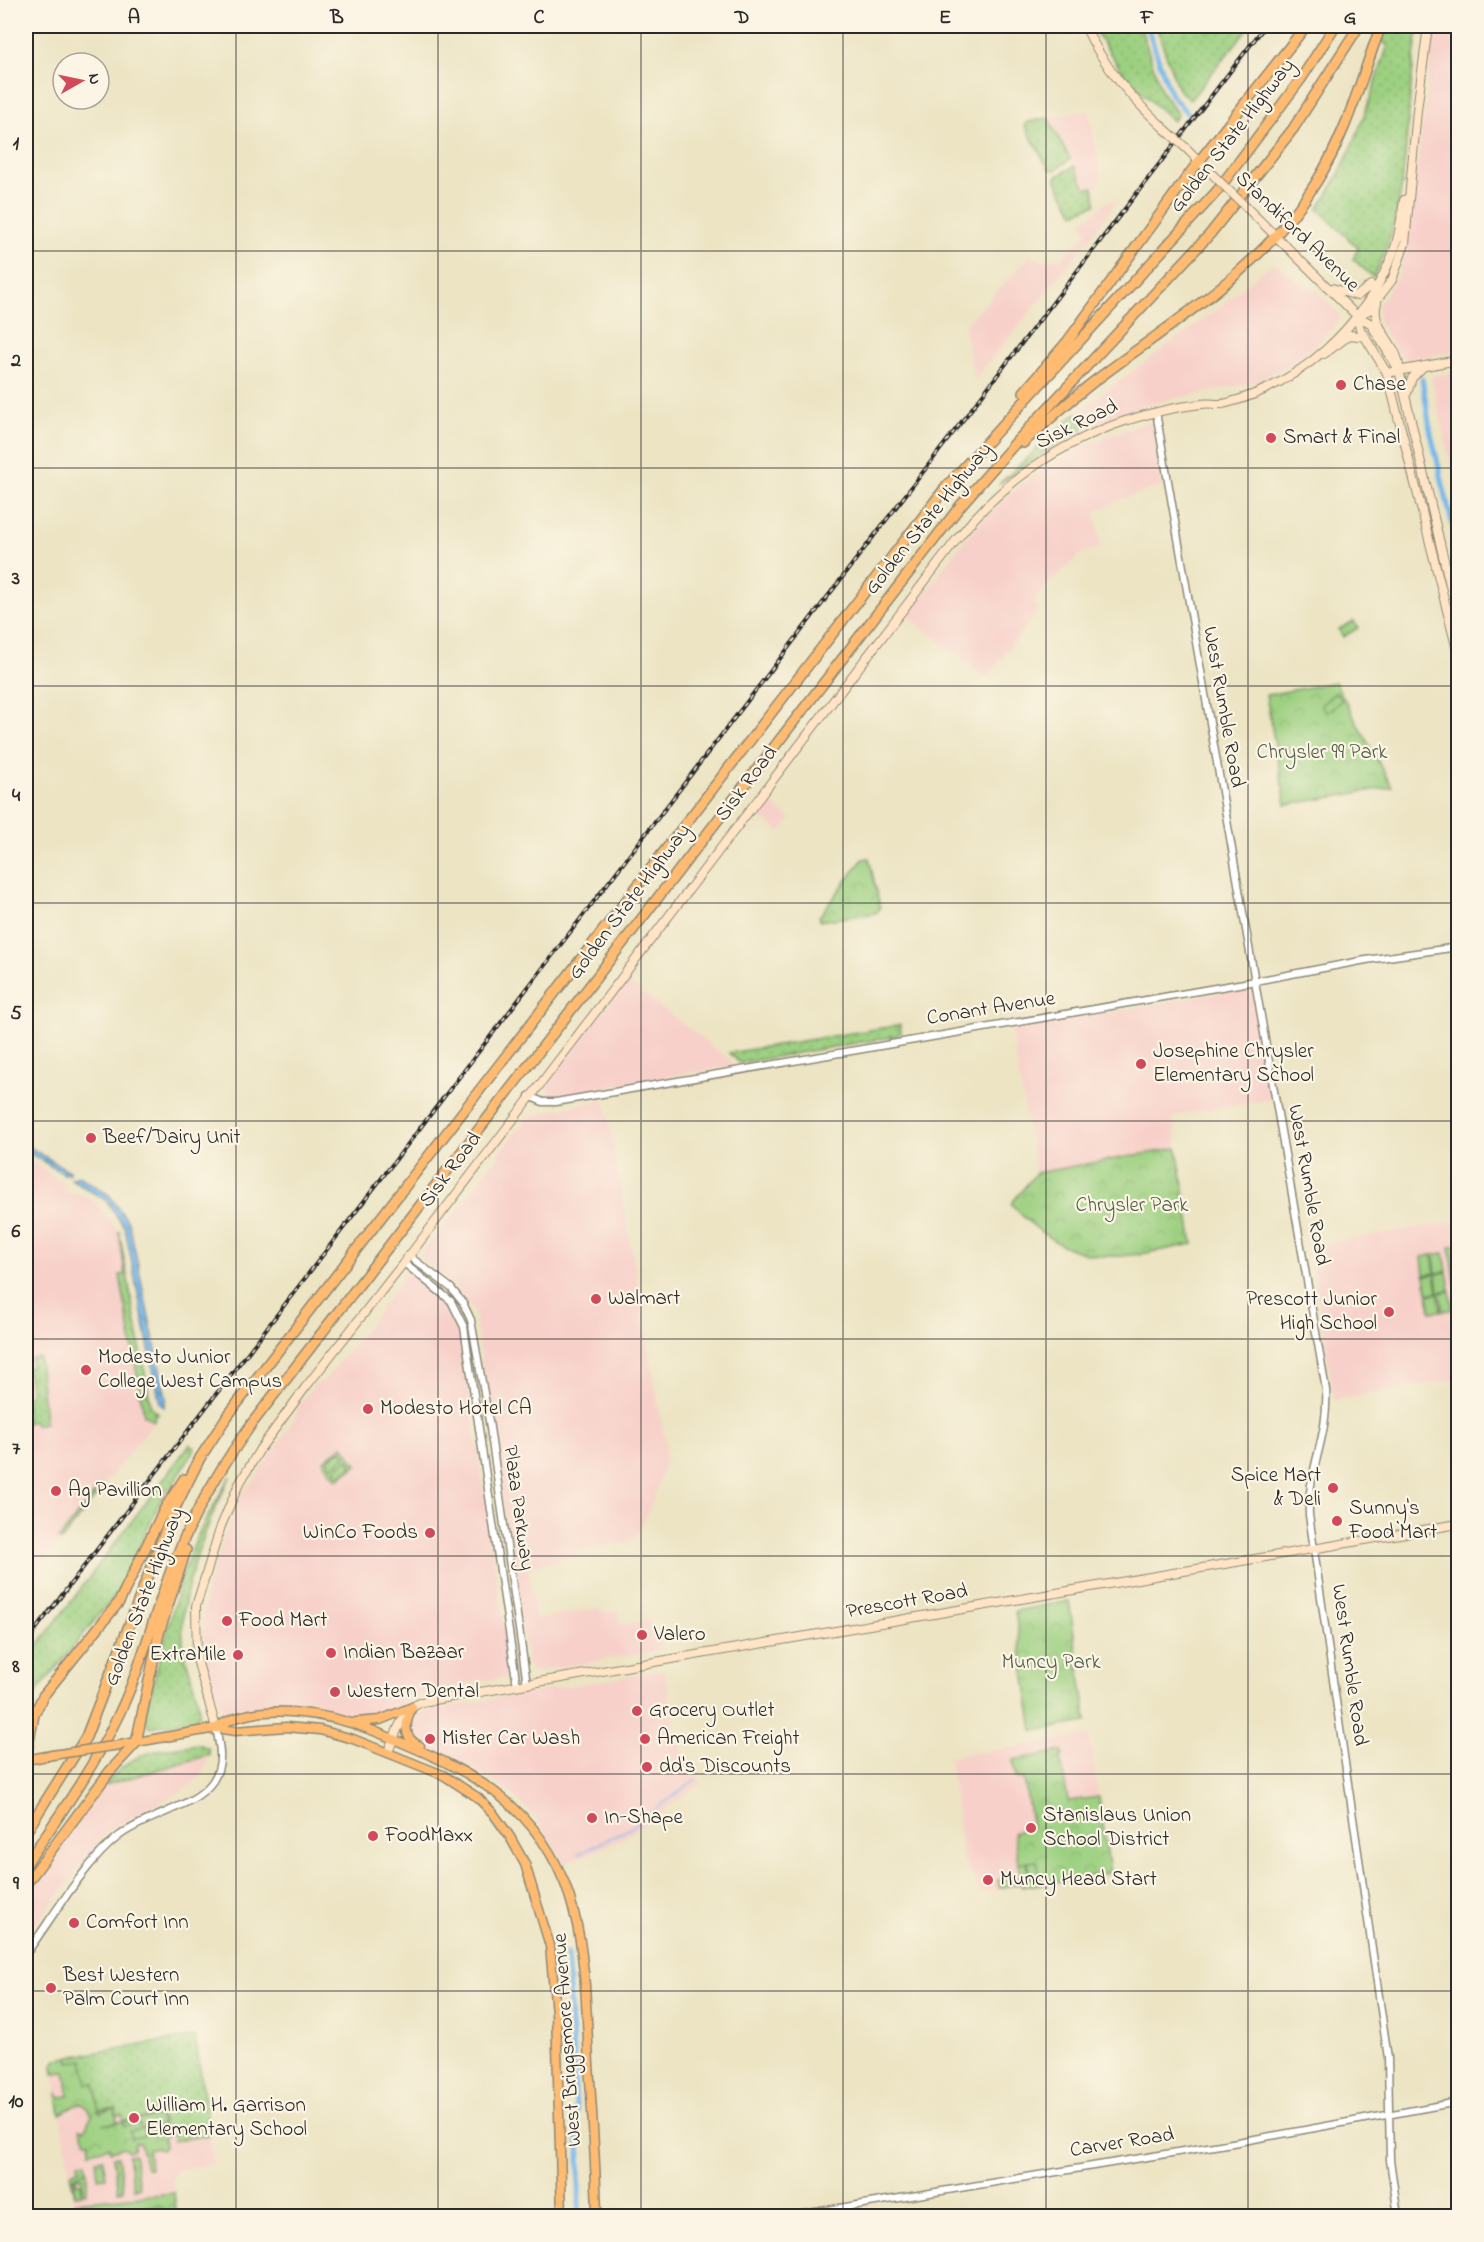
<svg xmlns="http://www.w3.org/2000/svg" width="1484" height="2242" viewBox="0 0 1484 2242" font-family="'Indie Flower',sans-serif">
	<defs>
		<pattern id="grass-dots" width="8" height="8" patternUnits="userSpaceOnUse" patternTransform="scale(1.5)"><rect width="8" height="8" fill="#9dd081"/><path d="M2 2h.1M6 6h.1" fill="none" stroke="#87b370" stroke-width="1.8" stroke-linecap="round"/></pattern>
		<pattern id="park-crowns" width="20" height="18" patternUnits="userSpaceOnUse" patternTransform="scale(1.5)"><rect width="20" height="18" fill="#9dd081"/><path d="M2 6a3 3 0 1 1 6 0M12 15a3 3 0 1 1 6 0" fill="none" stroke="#87b370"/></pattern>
		<pattern id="garden-furrows" width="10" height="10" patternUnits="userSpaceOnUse" patternTransform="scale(1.5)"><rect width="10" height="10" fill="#9dd081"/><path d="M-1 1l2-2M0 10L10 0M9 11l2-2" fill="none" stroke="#87b370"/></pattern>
		<pattern id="water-ripples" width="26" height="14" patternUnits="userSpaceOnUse" patternTransform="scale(1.5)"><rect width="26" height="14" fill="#75b7ea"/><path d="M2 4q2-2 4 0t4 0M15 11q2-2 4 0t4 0" fill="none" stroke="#6095be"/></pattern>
	</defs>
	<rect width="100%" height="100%" fill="#fcf5e5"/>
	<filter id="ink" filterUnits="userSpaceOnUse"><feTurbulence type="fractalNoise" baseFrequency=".0167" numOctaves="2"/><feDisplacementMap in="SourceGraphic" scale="12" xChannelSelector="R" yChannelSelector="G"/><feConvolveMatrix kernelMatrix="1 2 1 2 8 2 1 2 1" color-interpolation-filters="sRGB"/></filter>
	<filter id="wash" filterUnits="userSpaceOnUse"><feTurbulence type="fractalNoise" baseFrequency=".008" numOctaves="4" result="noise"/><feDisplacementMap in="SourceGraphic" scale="24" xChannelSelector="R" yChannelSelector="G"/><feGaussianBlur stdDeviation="1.35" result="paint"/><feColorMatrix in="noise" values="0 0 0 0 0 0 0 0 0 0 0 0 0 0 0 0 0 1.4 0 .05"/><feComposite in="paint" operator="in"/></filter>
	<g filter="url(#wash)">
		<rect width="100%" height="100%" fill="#ece4c3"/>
		<path fill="#f7d0c9" d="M1435 26H1458V351L1405 360 1400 356 1378 321V306L1399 274 1407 247Z
			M1087 111 1089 112 1101 175 1100 186 1086 189 1048 118Z
			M1118 199 1091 237 974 380 964 327 1029 257 1041 260 1062 259 1087 232 1082 222 1106 203Z
			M1277 264 1303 286 1317 291 1339 314 1340 319 1319 342 1290 364 1252 383 1144 405 1084 427 1076 413 1214 312 1270 265Z
			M1458 372V478L1454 479 1431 377Z
			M1148 422 1152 425 1162 486 1119 500 1095 512 1101 548 1083 552 1048 585 1033 602 1040 608 986 678 910 618 909 613 969 535 1008 496 1033 476 1088 443Z
			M766 799 791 819 782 830 779 831 757 814Z
			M627 981 736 1065 555 1096 549 1094 547 1084Z
			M1246 988 1252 993 1271 1099 1173 1116 1177 1148 1036 1173 1011 1030Z
			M605 1099 666 1447 665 1462 653 1500 637 1536 628 1542 574 1551 578 1557 528 1566 536 1619 601 1608 602 1613 618 1611 620 1625 648 1620 657 1633 661 1650 532 1672 528 1668 474 1313 456 1287 421 1259V1254L478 1184 488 1167 498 1159V1154L528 1116Z
			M26 1158 67 1185 64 1192 83 1195 96 1203 119 1231 153 1409 148 1415 154 1421 26 1587Z
			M1458 1221V1379L1334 1400 1310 1246Z
			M411 1272 445 1299 456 1316 461 1336 511 1676 423 1692 406 1701 395 1710 379 1717 266 1705 222 1709 206 1664 202 1624 208 1584 234 1510 242 1492 254 1480 296 1417 300 1404 315 1384 323 1382 372 1321 406 1273Z
			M664 1670 677 1742 702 1784 621 1840 564 1864 538 1822 518 1799 467 1765 420 1745 411 1734V1724L423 1711Z
			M1089 1735 1110 1873 982 1892 963 1859 949 1757Z
			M209 1755 202 1775 184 1790 133 1816 106 1833 26 1937V1894L105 1785Z
			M195 2036 214 2164 177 2170 172 2177 174 2193 74 2202 53 2065 58 2059Z"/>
		<path fill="url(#grass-dots)" stroke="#647e56" stroke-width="1.5" d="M1092 26H1140L1162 92 1178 115 1173 121 1127 79Z
			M1156 26H1250L1190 100 1178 89Z
			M1386 26H1419C1402 108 1415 202 1373 277L1353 259 1358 248 1318 209C1352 160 1369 102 1388 45L1380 41Z
			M1048 118 1070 159 1055 170 1049 169 1025 126 1028 122Z
			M1074 166 1086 188 1093 187 1096 204 1074 213 1056 181V177Z
			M1076 413 1084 427 1082 430 1053 446 999 484Z
			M900 1025 901 1032 897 1036 740 1063 729 1053Z
			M119 1231 151 1407 159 1414 155 1413 154 1421 144 1415 120 1275 125 1274Z
			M39 1357 45 1423 35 1425 34 1421 26 1423V1397L31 1394 27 1368 31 1367V1358Z
			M190 1444 195 1448 172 1487 166 1489 119 1590 36 1693 26 1714V1661Z
			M230 1476C208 1523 178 1590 183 1643 185 1664 200 1696 199 1714L195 1720 150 1727 147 1723 146 1709 183 1572 199 1533Z
			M198 1744 208 1748 209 1755 105 1785C134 1749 156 1751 198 1744Z
			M195 2036 210 2135 174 2141 173 2135 164 2136 161 2116 123 2121 122 2115 117 2116 116 2108 99 2110 95 2083 87 2084 69 2063 68 2057Z
			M134 2154 139 2188 134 2189 128 2155Z
			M118 2156 123 2190 118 2191 113 2157Z
			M103 2159 106 2177 98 2178 96 2160Z
			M86 2161 87 2170 72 2178 75 2195 70 2174 79 2169 78 2162Z"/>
		<path fill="url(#park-crowns)" stroke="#647e56" stroke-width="1.5" d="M1335 682 1392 787 1286 805 1266 695Z
			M869 858 880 907 876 913 820 921 819 917 863 859Z
			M1177 1148 1193 1244C1111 1261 1072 1270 1011 1204L1036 1173Z
			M343 1446 357 1465 337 1480 323 1461Z
			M1069 1601 1087 1722 1033 1731 1015 1611Z
			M1062 1751 1063 1756 1060 1757 1068 1801 1099 1797 1110 1873 1022 1887 1020 1883 999 1888 998 1880 1039 1876 1037 1861 1018 1864 1014 1832 1032 1828 1024 1779 1016 1778 1013 1760Z
			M68 2057 69 2062 83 2060 87 2084 95 2083 99 2112 115 2109 117 2122 102 2125 161 2115 165 2147 162 2150 157 2148 148 2150 150 2168H146L140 2143H135L134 2150 128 2151 125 2147 110 2151 109 2147 90 2152V2141H86L80 2128 85 2129 92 2114 81 2102 60 2114 57 2093 61 2097 69 2096 65 2072 54 2073 53 2065 58 2059Z
			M87 2170V2193H84L81 2177 76 2179 77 2183H81L82 2194 75 2195V2179L72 2178Z
			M174 2193 177 2216H76L74 2202Z"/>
		<path fill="url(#garden-furrows)" stroke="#647e56" stroke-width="1.5" d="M100 1486 102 1488 61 1541 59 1539Z"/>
		<path fill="#9dd081" stroke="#647e56" stroke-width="1.5" d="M1354 621 1358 628 1343 637 1339 629Z
			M1336 692 1342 700 1327 713 1321 705Z
			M1458 1246V1299L1450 1247Z
			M1444 1253 1447 1271 1436 1273 1434 1255Z
			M1432 1255 1435 1273 1424 1275 1422 1257Z
			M1447 1272 1450 1290 1439 1292 1437 1274Z
			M1435 1274 1438 1292 1428 1294 1425 1276Z
			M1450 1291 1453 1309 1443 1311 1440 1293Z
			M1438 1293 1441 1311 1431 1312 1428 1295Z
			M341 1450 346 1456 332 1467 327 1460Z
			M348 1459 353 1466 339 1476 335 1470Z
			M1037 1861 1039 1876 1031 1878 1028 1862Z
			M1027 1862 1029 1878 1021 1879 1018 1864Z
			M159 2116 161 2126 143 2128 144 2136 131 2138 130 2131 141 2129 140 2124 124 2126 123 2123Z
			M159 2205 164 2209 165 2216H143L144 2207Z"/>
		<path fill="url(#water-ripples)" stroke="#50718a" stroke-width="1.5" d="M26 1145 70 1172V1173L64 1174 26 1151Z
			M79 1176 109 1195 129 1223 166 1398 164 1407 160 1403 125 1228 107 1201 71 1179Z"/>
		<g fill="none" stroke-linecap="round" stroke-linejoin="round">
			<path stroke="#75b7ea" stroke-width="1.5" d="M578 1854 629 1829 695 1780"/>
			<path stroke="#75b7ea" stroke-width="5" d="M1147 26 1171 95 1189 115
				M1422 379 1431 434 1458 548
				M567 1953 579 2156V2216"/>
		</g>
	</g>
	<g filter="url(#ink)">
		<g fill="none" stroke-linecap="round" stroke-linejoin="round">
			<defs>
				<path id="tertiary" d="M1156 412 1326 1390C1329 1438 1307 1470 1309 1515L1388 2058 1390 2160 1398 2216
					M529 1096 543 1102H556L1250 982 1366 960 1458 947
					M409 1256 451 1288 463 1303 471 1320 489 1421 527 1684
					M404 1263 451 1301 464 1327 517 1686
					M26 1954C52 1918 85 1862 119 1836 146 1815 194 1808 213 1781 224 1763 220 1747 216 1728
					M791 2216 1238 2142 1458 2102"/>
				<path id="secondary" d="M1085 26C1104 68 1132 99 1166 130
					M1186 148 1211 173
					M1247 208 1357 316 1370 323 1399 370 1458 619
					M1332 288 1357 296 1371 285
					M1377 303C1369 327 1399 344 1399 368
					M1358 315 1369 310 1392 280 1405 244 1417 110 1428 26
					M1357 316 1360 329 1387 373 1458 654
					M1324 354 1350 335 1366 337
					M1387 373 1458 360
					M1407 393 1412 378 1424 366
					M216 1728 197 1659 196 1606 221 1526 238 1486 260 1449 305 1388 409 1256 957 539C1000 484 1059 443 1125 421 1150 413 1175 407 1201 404 1210 402 1218 406 1227 403 1300 384 1362 328 1391 258 1399 240 1401 219 1404 200L1408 198
					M388 1752C396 1734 402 1709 422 1702L1458 1524"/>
				<path id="primary" d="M412 1707C405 1723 402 1738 420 1746
					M356 1722 380 1720 412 1707
					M216 1728C257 1699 331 1714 374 1731 422 1751 473 1771 512 1806 588 1876 584 1969 589 2063 592 2114 596 2165 597 2216
					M120 1745 216 1728 235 1731 286 1727 320 1730 353 1739 443 1775 477 1797 493 1813 510 1837 525 1864 550 1946 556 2013 562 2216
					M26 1760 52 1755"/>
				<path id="motorway" d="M1024 392 1067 342 1193 169 1306 26
					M1023 443C1045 423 1068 402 1092 383 1172 322 1263 270 1317 181 1347 133 1361 78 1381 26
					M26 1757 34 1715 43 1696 119 1602 165 1508 184 1479
					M26 1832 86 1737 171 1516 200 1458 226 1418 946 487 1217 191 1301 79 1335 26
					M26 1864C59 1816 92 1770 117 1718 142 1668 154 1612 175 1560 195 1510 222 1465 253 1422L961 505 1017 441 1210 234 1293 129 1359 26
					M26 1884 110 1771 136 1743 159 1633 186 1550"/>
			</defs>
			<use href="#tertiary" stroke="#8c8877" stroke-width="9"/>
			<use href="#secondary" stroke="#8c8877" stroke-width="10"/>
			<use href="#primary" stroke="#8c8877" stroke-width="11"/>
			<use href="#motorway" stroke="#8c8877" stroke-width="12"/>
			<use href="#tertiary" stroke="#fff" stroke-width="6"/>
			<use href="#secondary" stroke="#ffe4c6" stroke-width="8"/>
			<use href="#primary" stroke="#ffbb71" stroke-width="8"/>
			<use href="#motorway" stroke="#ffbb71" stroke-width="9"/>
			<defs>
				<path id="rail" d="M26 1642 1265 26"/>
			</defs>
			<use href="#rail" stroke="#2b2b2b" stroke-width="4"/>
			<use href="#rail" stroke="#fcf5e5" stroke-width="1.5" stroke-dasharray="4.5" stroke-linecap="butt"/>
			<defs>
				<path id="secondary-bridge" d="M1166 130 1186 148
					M1211 173 1247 208"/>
				<path id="primary-bridge" d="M52 1755 120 1745"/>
			</defs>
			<use href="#secondary-bridge" stroke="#8c8877" stroke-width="10" stroke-linecap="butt"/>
			<use href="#primary-bridge" stroke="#8c8877" stroke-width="11" stroke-linecap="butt"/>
			<use href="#secondary-bridge" stroke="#ffe4c6" stroke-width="8"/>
			<use href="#primary-bridge" stroke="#ffbb71" stroke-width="8"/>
		</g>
	</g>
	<path fill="none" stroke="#2b2b2b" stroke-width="1.5" stroke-opacity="0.55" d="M236 26V2216M438 26V2216M641 26V2216M843 26V2216M1046 26V2216M1248 26V2216M26 251H1458M26 468H1458M26 686H1458M26 903H1458M26 1121H1458M26 1339H1458M26 1556H1458M26 1774H1458M26 1991H1458"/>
	<g fill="#d1495b" stroke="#fcf5e5" stroke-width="2">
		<circle cx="1341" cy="385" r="6"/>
		<circle cx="1271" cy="438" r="6"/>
		<circle cx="1141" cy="1064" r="6"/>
		<circle cx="91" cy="1138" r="6"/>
		<circle cx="596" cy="1299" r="6"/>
		<circle cx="1389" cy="1312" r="6"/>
		<circle cx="86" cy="1370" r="6"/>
		<circle cx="368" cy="1409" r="6"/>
		<circle cx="1333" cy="1488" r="6"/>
		<circle cx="56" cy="1491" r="6"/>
		<circle cx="1337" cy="1521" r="6"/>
		<circle cx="430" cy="1533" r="6"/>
		<circle cx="227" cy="1621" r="6"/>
		<circle cx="642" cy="1635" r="6"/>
		<circle cx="331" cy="1653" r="6"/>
		<circle cx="238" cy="1655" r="6"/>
		<circle cx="335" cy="1692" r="6"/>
		<circle cx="637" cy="1711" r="6"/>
		<circle cx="430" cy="1739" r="6"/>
		<circle cx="645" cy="1739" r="6"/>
		<circle cx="647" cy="1767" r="6"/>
		<circle cx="592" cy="1818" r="6"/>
		<circle cx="1031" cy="1828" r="6"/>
		<circle cx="373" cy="1836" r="6"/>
		<circle cx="988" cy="1880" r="6"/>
		<circle cx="74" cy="1923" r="6"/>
		<circle cx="51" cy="1988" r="6"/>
		<circle cx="134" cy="2118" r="6"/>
	</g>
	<g text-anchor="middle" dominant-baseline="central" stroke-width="4.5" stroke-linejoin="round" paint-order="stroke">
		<g font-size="21" fill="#2b2b2b" stroke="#fcf5e5">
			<text transform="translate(1233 136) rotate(-52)">Golden State Highway</text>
			<text transform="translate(1297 232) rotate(44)">Standiford Avenue</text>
			<text transform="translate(1077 425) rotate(-26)">Sisk Road</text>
			<text transform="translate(929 519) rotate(-51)">Golden State Highway</text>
			<text transform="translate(1223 707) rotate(80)">West Rumble Road</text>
			<text transform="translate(747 784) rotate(-53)">Sisk Road</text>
			<text transform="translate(630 902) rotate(-53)">Golden State Highway</text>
			<text transform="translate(991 1009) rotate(-9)">Conant Avenue</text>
			<text transform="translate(451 1170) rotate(-53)">Sisk Road</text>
			<text transform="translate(1308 1185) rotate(80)">West Rumble Road</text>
			<text transform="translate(518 1508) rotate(82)">Plaza Parkway</text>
			<text transform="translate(145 1597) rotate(-69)">Golden State Highway</text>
			<text transform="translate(907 1602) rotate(-10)">Prescott Road</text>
			<text transform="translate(1349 1665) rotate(82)">West Rumble Road</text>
			<text transform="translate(568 2040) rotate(-94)">West Briggsmore Avenue</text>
			<text transform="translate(1122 2143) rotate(-9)">Carver Road</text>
		</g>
		<g font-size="21" fill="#2b2b2b" stroke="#fcf5e5" text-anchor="start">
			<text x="1353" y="385">Chase</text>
			<text x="1283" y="438">Smart &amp; Final</text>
			<text x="1153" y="1052">Josephine Chrysler<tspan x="1153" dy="24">Elementary School</tspan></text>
			<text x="103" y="1138">Beef/Dairy Unit</text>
			<text x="608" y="1299">Walmart</text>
			<text x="1377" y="1300" text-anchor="end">Prescott Junior<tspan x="1377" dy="24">High School</tspan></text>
			<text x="98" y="1358">Modesto Junior<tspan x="98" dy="24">College West Campus</tspan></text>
			<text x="380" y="1409">Modesto Hotel CA</text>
			<text x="1321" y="1476" text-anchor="end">Spice Mart<tspan x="1321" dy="24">&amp; Deli</tspan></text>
			<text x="68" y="1491">Ag Pavillion</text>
			<text x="1349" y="1509">Sunny's<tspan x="1349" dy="24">Food Mart</tspan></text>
			<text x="418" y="1533" text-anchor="end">WinCo Foods</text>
			<text x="239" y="1621">Food Mart</text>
			<text x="654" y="1635">Valero</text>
			<text x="343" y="1653">Indian Bazaar</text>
			<text x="226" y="1655" text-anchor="end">ExtraMile</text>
			<text x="347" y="1692">Western Dental</text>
			<text x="649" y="1711">Grocery Outlet</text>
			<text x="442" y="1739">Mister Car Wash</text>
			<text x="657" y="1739">American Freight</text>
			<text x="659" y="1767">dd's Discounts</text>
			<text x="1043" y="1816">Stanislaus Union<tspan x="1043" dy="24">School District</tspan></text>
			<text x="604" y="1818">In-Shape</text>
			<text x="385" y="1836">FoodMaxx</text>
			<text x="1000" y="1880">Muncy Head Start</text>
			<text x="86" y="1923">Comfort Inn</text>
			<text x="63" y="1976">Best Western<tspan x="63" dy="24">Palm Court Inn</tspan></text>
			<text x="146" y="2106">William H. Garrison<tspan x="146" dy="24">Elementary School</tspan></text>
		</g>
		<g font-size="21" fill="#4d5d45" stroke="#fcf5e5">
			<text x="1322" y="753">Chrysler 99 Park</text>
			<text x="1132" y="1206">Chrysler Park</text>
			<text x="1051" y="1663">Muncy Park</text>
		</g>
	</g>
	<rect width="1484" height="2242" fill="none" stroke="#fcf5e5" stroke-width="66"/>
	<g transform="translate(81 81) rotate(81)"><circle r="28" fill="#fcf5e5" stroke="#a8a49b" stroke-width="1.5"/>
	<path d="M0-4.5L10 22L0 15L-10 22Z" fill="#d1495b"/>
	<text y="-9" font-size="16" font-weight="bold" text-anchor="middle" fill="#2b2b2b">N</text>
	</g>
	<rect x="33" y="33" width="1418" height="2176" fill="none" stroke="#2b2b2b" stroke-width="2"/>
	<g font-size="20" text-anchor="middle" font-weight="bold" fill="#2b2b2b">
		<text x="134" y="23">A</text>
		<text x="337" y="23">B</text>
		<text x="539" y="23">C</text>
		<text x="742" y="23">D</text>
		<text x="945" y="23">E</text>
		<text x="1147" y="23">F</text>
		<text x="1350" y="23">G</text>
		<text x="16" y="149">1</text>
		<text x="16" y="366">2</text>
		<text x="16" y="584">3</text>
		<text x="16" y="801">4</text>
		<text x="16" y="1019">5</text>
		<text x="16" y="1237">6</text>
		<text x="16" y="1454">7</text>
		<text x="16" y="1672">8</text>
		<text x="16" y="1889">9</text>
		<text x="16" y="2107">10</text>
	</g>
</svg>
